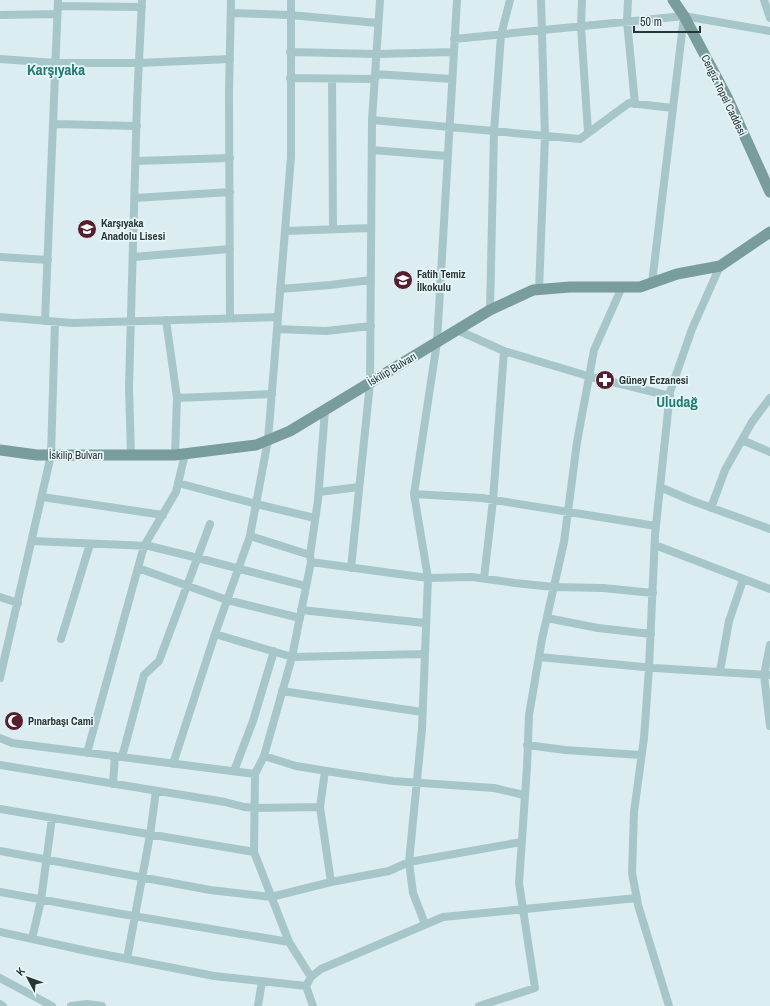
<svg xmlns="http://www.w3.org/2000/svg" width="770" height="1006" viewBox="0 0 770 1006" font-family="'Archivo Narrow',sans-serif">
	<rect width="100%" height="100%" fill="#dbedf1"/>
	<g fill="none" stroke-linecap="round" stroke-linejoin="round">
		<path stroke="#a7c6c9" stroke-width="8" d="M582 0 581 27 588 132
			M628 0 627 21 635 104
			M764 0 770 18
			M58 6 142 7
			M231 13 290 15 378 23
			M0 15 57 14
			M454 39 684 16 770 31
			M290 52 376 54 454 52
			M0 59 56 63H139L230 59
			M375 74 452 79
			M290 78 375 79
			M332 79 333 229
			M372 120 580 139 629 103 673 108
			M53 124 137 126
			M372 150 447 156
			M136 161 230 158
			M135 198 230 192
			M285 231 371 228
			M0 257 48 260
			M133 257 230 249
			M652 283 684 16
			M280 289 330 285 371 280
			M539 290 545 137 541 0
			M490 310 494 132 501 35 510 0
			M0 317 72 323 278 317
			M230 318 229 93 231 0
			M166 320 177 398 175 455
			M45 321 58 0
			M277 329 326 331 371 326
			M457 330 504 351 588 376 670 396
			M177 398 272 394
			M742 440 770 452
			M131 455 129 387 137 102 142 0
			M178 483 256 504 315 518
			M660 487 690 500 770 529
			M319 492 359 487
			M414 494 437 342 457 0
			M42 497 163 515
			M711 508 725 470 752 422 770 398
			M250 536 310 555
			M32 541 149 546 198 558 306 586
			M655 545 770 589
			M311 562 310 555 318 500 325 410
			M138 568 227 600 300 618
			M351 568 370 383 372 120 380 0
			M484 578 493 500 504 351
			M0 597 18 603
			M301 610 425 623
			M547 618 598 628 651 634
			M215 634 250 536 268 440 291 157V0
			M61 639 90 544
			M770 645 764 675 770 726
			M539 657 654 668 770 675
			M720 671 729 621 743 580
			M0 678 51 455 55 322
			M282 691 422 712
			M0 738 12 743 255 774 264 756 296 766 339 773 393 781 494 788 524 795
			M527 745 565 750 641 755
			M87 753 144 546 176 492 185 454
			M264 756 292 657 424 654
			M122 757 144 675 159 661 210 524
			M173 764 215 634 292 657 311 562 428 578 472 577 515 583 554 587 603 588 653 593
			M0 765 225 802 244 807 255 808 320 807
			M234 771 253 721 274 651
			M325 771 320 807 331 882
			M255 774 254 852 289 942 311 977
			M113 784 115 756
			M0 809 254 852
			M0 851 210 890 271 897 331 882 389 871 409 862 521 842
			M0 892 116 913 289 942
			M425 924 413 893 409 862 422 729 428 578 414 494 482 498 656 526
			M0 932 87 951 214 976 306 986 311 977 321 969 443 917 637 898
			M32 939 41 900 52 818
			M127 959 150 835 156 791
			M0 978 52 1006
			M306 986 313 1006
			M0 1004 3 1006
			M71 1006 87 1004 102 1006
			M258 1006 262 981
			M479 1006 535 988 519 883 527 767 529 715 542 639 564 542 577 442 594 350 622 287
			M669 1006 638 905 632 873 634 812 644 738 649 668 655 535 670 392 692 329 720 266"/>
		<path stroke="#799c9c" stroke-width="11" d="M673 0 684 16 727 97 770 192
			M0 450 37 455H175L256 445 290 431 490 310 533 290 570 287H640L677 274 720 266 770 232"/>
	</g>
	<defs>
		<symbol id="school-disc" viewBox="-11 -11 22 22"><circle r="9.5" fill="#561e2f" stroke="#e7f6f9"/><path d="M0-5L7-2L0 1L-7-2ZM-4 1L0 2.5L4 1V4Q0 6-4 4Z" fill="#fff"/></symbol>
		<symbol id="pharmacy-disc" viewBox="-11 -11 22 22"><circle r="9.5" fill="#561e2f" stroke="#e7f6f9"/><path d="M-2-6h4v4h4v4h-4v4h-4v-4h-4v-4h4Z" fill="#fff"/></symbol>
		<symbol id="mosque-disc" viewBox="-11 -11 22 22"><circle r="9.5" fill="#561e2f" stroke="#e7f6f9"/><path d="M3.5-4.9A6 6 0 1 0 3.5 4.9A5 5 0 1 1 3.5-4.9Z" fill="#fff"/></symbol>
	</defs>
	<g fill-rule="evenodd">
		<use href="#school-disc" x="76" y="218" width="22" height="22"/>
		<use href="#school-disc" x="392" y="269" width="22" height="22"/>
		<use href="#pharmacy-disc" x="594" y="369" width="22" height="22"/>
		<use href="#mosque-disc" x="3" y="710" width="22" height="22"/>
	</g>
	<g text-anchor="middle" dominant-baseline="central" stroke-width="3.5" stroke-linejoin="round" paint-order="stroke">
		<g font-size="11" fill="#283535" stroke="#e7f6f9">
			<text transform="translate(724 95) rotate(64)">Cengiz Topel Caddesi</text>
			<text transform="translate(392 369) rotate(-31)">İskilip Bulvarı</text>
			<text x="76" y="455">İskilip Bulvarı</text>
		</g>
		<g font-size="11" font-weight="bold" fill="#283535" stroke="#e7f6f9" text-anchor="start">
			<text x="101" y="223">Karşıyaka<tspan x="101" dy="13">Anadolu Lisesi</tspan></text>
			<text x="417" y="274">Fatih Temiz<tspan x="417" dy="13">İlkokulu</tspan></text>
			<text x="619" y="380">Güney Eczanesi</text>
			<text x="28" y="721">Pınarbaşı Cami</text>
		</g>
		<g font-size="15" font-weight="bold" fill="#227c72" stroke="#e7f6f9">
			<text x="56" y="69">Karşıyaka</text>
			<text x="677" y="401">Uludağ</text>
		</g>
	</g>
	<g transform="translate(28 978) rotate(311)" stroke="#e7f6f9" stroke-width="3" paint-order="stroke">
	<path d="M0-3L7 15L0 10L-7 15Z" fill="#283535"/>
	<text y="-6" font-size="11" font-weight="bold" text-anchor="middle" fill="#283535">K</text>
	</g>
	<path d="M634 26v6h66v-6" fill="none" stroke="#283535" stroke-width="2"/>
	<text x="640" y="26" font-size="12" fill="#283535" stroke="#e7f6f9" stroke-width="3" paint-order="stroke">50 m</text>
</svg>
